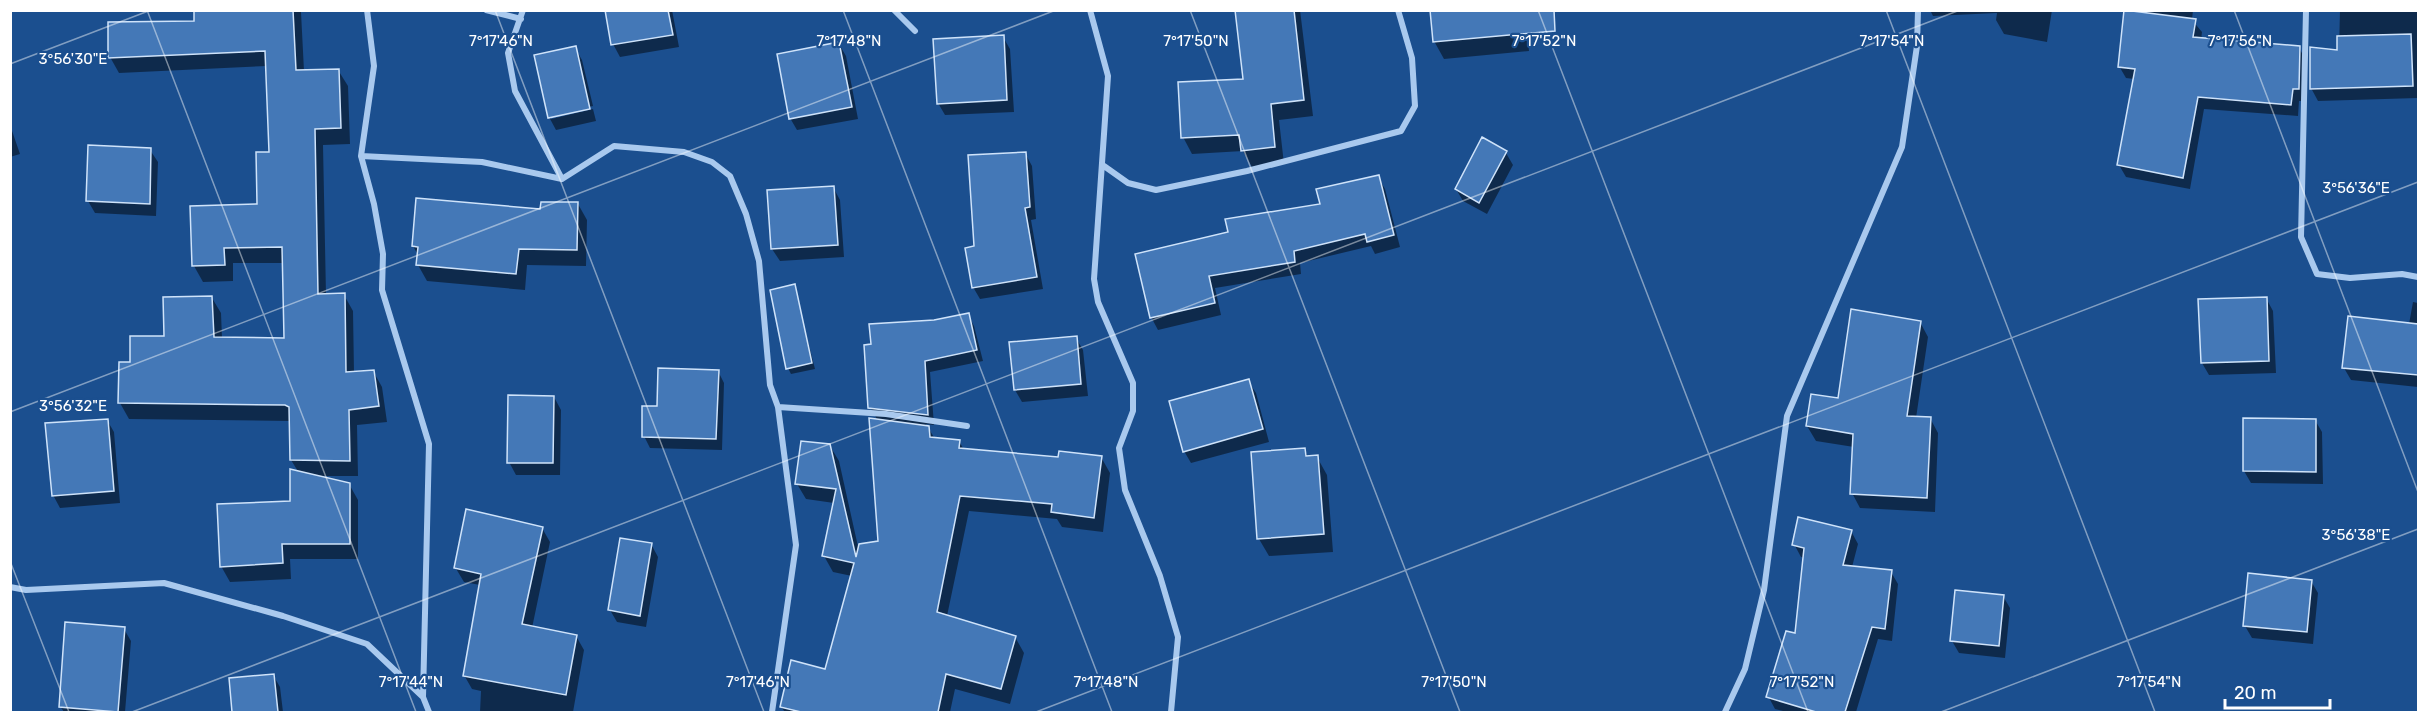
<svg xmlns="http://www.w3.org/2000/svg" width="2429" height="723" viewBox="0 0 2429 723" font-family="Rubik,sans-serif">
	<rect width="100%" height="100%" fill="#1b4f8f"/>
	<path fill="#0007" d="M205 10H316L301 12 304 71 338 70 348 86 350 144 323 145 326 295H344L353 311 354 373 373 371 382 387 387 422 357 425 358 476H320L349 484 358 500V559H290L291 579 230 582 221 566 292 502 299 473 291 460V421L129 419 120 403 132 363 212 298 221 313 222 338 285 339 284 263H233V281L203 282 194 266 258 205 270 153 267 66 119 73 110 57 196 22Z
		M607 10H672L679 47 620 57 613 44Z
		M1236 10H1300L1313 116 1279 120 1284 164 1252 167 1243 151 1192 154 1183 137 1244 80Z
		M1525 10 1529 51 1444 59 1434 41Z
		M1930 10H2052L2047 42 2004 34 1996 20 1997 13 1933 16Z
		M2126 10H2193L2192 20 2202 32 2201 40 2299 48 2306 60 2305 101H2299L2298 116 2204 109 2190 189 2126 177 2119 165 2134 79 2126 78 2119 66Z
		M2340 10H2418V98L2318 101 2311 88 2339 51Z
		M1003 37 1010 49 1014 112 945 115 938 103Z
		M839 44 846 56 858 119 797 130 790 118Z
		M575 48 582 60 593 106 551 116V119L593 109 596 121 556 130 549 117Z
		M10 125 20 154 10 157Z
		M1483 139 1506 153 1513 165 1487 214 1463 201 1456 189Z
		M150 150 158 162 156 216 95 213 88 201Z
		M1025 153 1032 166 1036 219 1031 220 1043 289 980 299 973 287 976 248Z
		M1378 177 1385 189 1400 247 1375 254 1371 246 1300 263 1301 274 1215 288 1221 315 1158 330 1151 317 1229 234 1322 205Z
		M833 187 840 200 844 257 780 261 772 249Z
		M578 204 587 220 586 266 527 265 525 290 427 281 418 265V255L413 246 542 210Z
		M794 286 815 369 791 374 788 368Z
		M2266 298 2273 311 2276 373 2209 375 2202 363 2200 301Z
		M2413 302 2418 303V387L2351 380 2344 368 2409 324Z
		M968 315 974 326 983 361 930 372 934 425 926 424 935 439 959 441 964 450 1059 458 1101 457 1110 473 1103 532 1062 527 1057 519 969 511 947 616 1015 637 1024 653 1010 704 955 689 950 712H785L781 707 826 670 852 576 833 572 824 556 834 503 806 499 797 484 830 446 839 461 859 551 879 542 878 421 870 407 934 322Z
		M1920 322 1928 337 1916 418H1930L1938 433 1935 512 1860 508 1852 493 1854 447 1816 441 1807 426Z
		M1076 338 1083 350 1088 396 1022 402 1015 390Z
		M718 371 724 383 722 450 650 448 644 436 658 408Z
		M1248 381 1256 393 1269 442 1191 463 1184 451Z
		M554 397 561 410 560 475H516L509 462Z
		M107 420 114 432 120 503 60 508 53 495Z
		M2315 420 2322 432 2323 484 2251 483 2244 471Z
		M1304 450 1309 458 1317 457 1327 475 1333 552 1269 556 1259 539Z
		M542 528 550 542 532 628 576 636 584 650 573 712H480L481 691 472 689 464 675 480 585 464 582 455 567Z
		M1851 531 1858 544 1852 567 1891 572 1898 584 1892 641 1878 639 1856 712H1787L1775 709 1768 696 1796 635 1805 558 1801 557 1794 544Z
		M651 544 658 557 646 627 617 622 610 610Z
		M2311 581 2318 593 2313 644 2252 638 2245 626Z
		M2003 596 2010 608 2005 658 1959 653 1952 641Z
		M124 629 131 641 125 712H64L60 706Z
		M273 675 280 687 283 712H234L230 679Z"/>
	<path fill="#4478b7" stroke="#cfe3fa" stroke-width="1.5" d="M194 10H293L296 70 339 69 341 128 315 129 318 294 345 293 346 372 374 370 379 406 349 410 350 461 290 460 289 407 285 405 118 403 119 362H130V336H164L163 297 212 296 214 337 284 338 282 247 224 248 225 265 192 266 190 206 257 204 256 152H269L265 51 108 58V22L194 21Z
		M605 10H668L673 35 611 45Z
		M1235 10H1294L1304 100 1271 104 1275 147 1241 151 1239 135 1181 138 1178 82 1243 79Z
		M1430 10H1554L1555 31 1433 42Z
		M2124 10 2196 19 2193 37 2300 46 2299 89H2293L2291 105 2198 97 2183 178 2117 165 2135 69 2118 67Z
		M2411 34 2413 86 2310 89V47L2337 50V36Z
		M1004 35 1007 100 937 104 933 39Z
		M839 42 852 107 789 119 777 54Z
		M576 46 590 109 548 118 534 55Z
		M1482 137 1507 151 1479 203 1455 189Z
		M88 145 151 148 150 204 86 201Z
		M1026 152 1030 207 1025 208 1037 277 972 288 965 248 974 246 968 155Z
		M1379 175 1394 235 1367 242 1365 234 1294 251 1295 262 1209 276 1215 303 1150 318 1135 254 1228 232 1225 219 1320 204 1316 189Z
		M834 186 838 245 771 249 767 190Z
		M416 198 540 209 541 202H578L577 250 519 249 516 274 416 265 418 247 412 246Z
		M795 284 812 363 786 369 770 290Z
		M2267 297 2269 361 2201 363 2198 299Z
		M1851 309 1921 321 1907 416 1931 417 1927 498 1850 494 1853 434 1806 426 1811 394 1838 398Z
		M969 313 977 350 925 361 928 415 868 408 864 345 871 344 869 324 934 320Z
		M2348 316 2418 324V375L2342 368Z
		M1077 336 1081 384 1014 390 1009 342Z
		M658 368 719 370 716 439 642 437V406H657Z
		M1249 379 1263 429 1183 452 1169 401Z
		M508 395 554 396 553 463H507Z
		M869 418 929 426 930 437 960 440 959 448 1058 457 1059 451 1102 456 1094 518 1051 512 1052 504 960 496 937 612 1016 636 1001 689 946 674 938 712H801L780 707 791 660 825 669 854 563 822 556 836 489 795 484 801 441 830 444 856 557 859 544 878 541Z
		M2243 418 2316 419V472L2243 471Z
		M108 419 114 491 52 496 45 423Z
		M1305 448 1306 456 1318 455 1324 534 1257 539 1251 452Z
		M290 469 350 483V544H282L283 563 220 567 217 504 290 501Z
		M466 509 543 527 522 624 577 635 566 695 463 676 481 574 454 568Z
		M1798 517 1852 530 1843 565 1892 570 1885 629 1872 627 1845 712H1816L1766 697 1786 631 1795 633 1804 548 1792 545Z
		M620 538 652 543 640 616 608 610Z
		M2248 573 2312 580 2307 632 2243 626Z
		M1955 590 2004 595 1999 646 1950 641Z
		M65 622 125 627 118 712 59 707Z
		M274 674 278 712H232L229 678Z"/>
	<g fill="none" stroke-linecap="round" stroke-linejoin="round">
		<path stroke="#a9c9ee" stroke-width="6" d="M367 10 374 66 361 156 374 204 383 254 382 290 429 444 423 697 429 712
			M486 10 521 19
			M523 10 508 53 515 91 562 179
			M894 10 915 31
			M1090 10 1108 76 1094 279 1098 302 1133 383V411L1119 448 1125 490 1160 576 1178 637 1171 712
			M2306 10 2301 237 2317 274 2350 278 2402 274 2418 277
			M361 156 482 162 562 179 614 146 684 152 712 162 730 176 746 214 759 261 770 385 778 407 796 545 772 712
			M1104 166 1128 183 1156 190 1247 171 1401 131 1415 106 1412 58 1398 10
			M778 407 886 414 967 426
			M10 587 26 590 164 583 283 616 367 644 423 697
			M1725 712 1745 669 1764 590 1787 416 1902 147 1917 46 1918 10"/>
	</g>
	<path fill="none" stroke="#fff" stroke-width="1.5" stroke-opacity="0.45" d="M147 10 416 712M495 10 764 712M843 10 1112 712M1190 10 1460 712M1538 10 1808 712M1886 10 2155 712M2234 10 2418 492M10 64 151 10M10 412 1056 10M10 561 69 712M132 712 1960 10M1036 712 2418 182M1941 712 2418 529"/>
	<g font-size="15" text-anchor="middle" fill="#fff" stroke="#1b4f8f" stroke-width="4.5" stroke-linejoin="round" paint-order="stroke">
		<text x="1892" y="46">7°17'54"N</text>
		<text x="2240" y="46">7°17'56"N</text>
		<text x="501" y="46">7°17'46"N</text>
		<text x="849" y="46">7°17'48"N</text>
		<text x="1196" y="46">7°17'50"N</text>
		<text x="1544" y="46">7°17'52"N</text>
		<text x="73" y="64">3°56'30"E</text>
		<text x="2356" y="193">3°56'36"E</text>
		<text x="73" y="411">3°56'32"E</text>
		<text x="2356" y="540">3°56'38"E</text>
		<text x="411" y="687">7°17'44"N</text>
		<text x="758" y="687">7°17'46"N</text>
		<text x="1106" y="687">7°17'48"N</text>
		<text x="1454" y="687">7°17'50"N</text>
		<text x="1802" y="687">7°17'52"N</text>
		<text x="2149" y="687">7°17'54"N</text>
	</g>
	<rect width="2429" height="723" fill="none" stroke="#ffffff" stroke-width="24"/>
	<path d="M2225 699v9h105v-9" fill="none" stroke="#ffffff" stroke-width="3"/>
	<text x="2234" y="699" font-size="18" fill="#ffffff" stroke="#1b4f8f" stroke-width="4.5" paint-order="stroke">20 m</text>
</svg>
